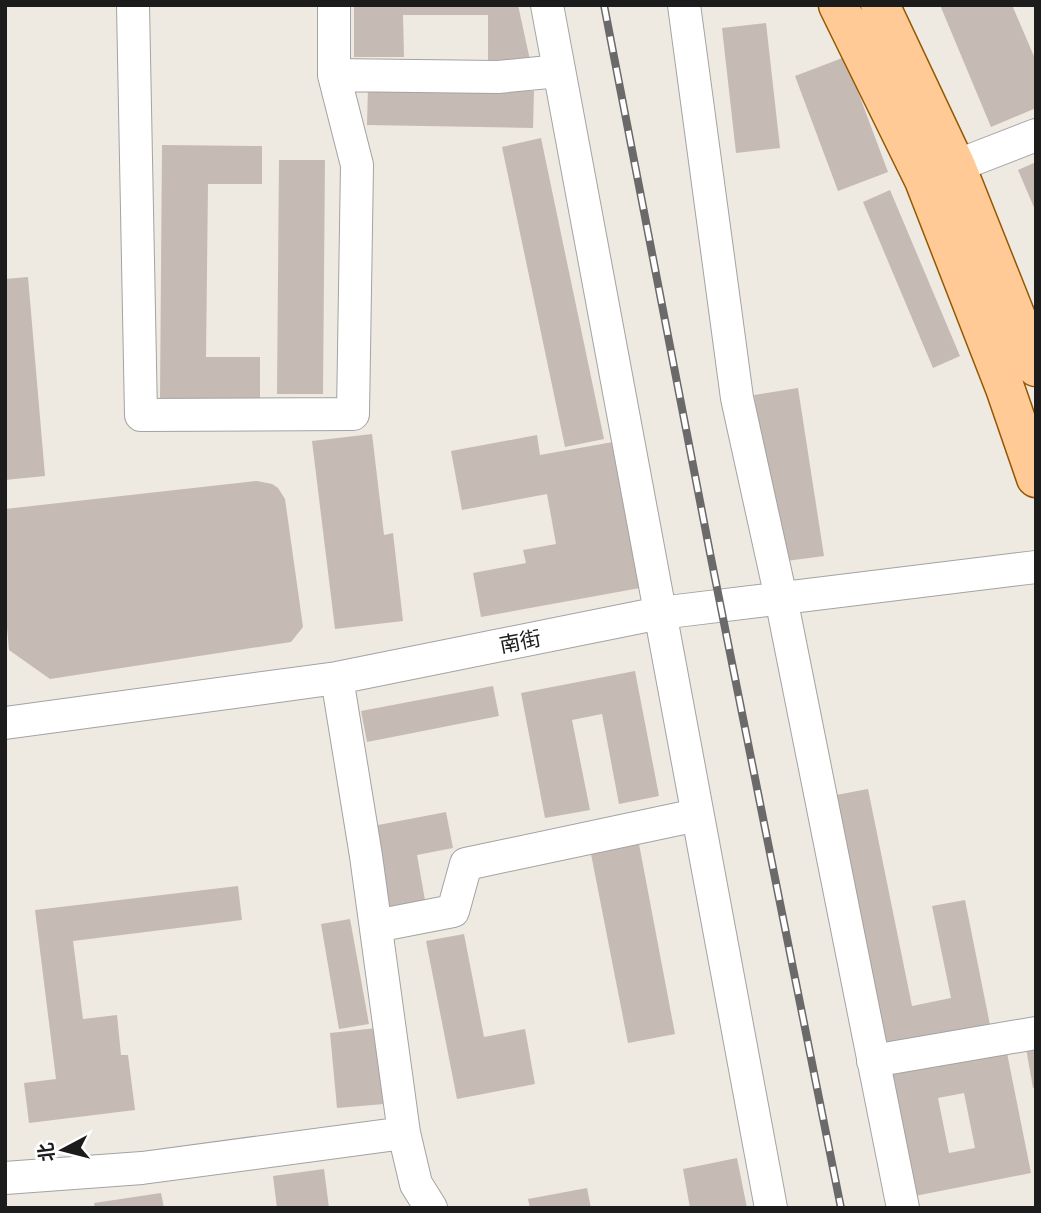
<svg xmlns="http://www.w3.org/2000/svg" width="1041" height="1213" viewBox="0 0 1041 1213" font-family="'Golos Text','Noto Sans SC',sans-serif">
	<rect width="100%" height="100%" fill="#eee9e1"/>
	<path fill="#c6bab4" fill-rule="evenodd" d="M354 5H518L530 60 488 61V15H403L404 57H354Z
		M940 5H1012L1036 61V108L991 127Z
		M766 23 780 148 736 153 722 28Z
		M845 57 888 172 838 191 795 76Z
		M368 87 534 91 533 128 367 125Z
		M541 138 604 439 565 447 502 147Z
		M162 145 262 146V184H208L206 357H260V399L160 398Z
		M279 160H325L323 394H277Z
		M1036 162V212L1018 170Z
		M890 190 960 356 933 368 863 202Z
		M28 277 45 476 5 480V279Z
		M798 388 824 556 779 562 754 395Z
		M372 434 384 535 393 533 403 621 335 629 312 441Z
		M537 435 540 455 613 442 640 588 481 617 473 573 526 563 523 550 556 544 547 494 462 510 451 451Z
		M257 481 272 484 278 488 285 499 303 627 291 642 50 679 9 650 5 604V509Z
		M635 671 659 796 619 804 602 714 572 720 590 810 545 818 521 693Z
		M493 686 499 716 367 742 361 711Z
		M868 789 912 1006 951 998 932 906 965 900 990 1025 886 1046 836 795Z
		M446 812 453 848 417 855 425 900 389 907 373 826Z
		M639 844 675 1034 628 1043 591 854Z
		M238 886 242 920 73 941 83 1019 117 1015 121 1055H128L135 1110 29 1123 24 1083 56 1079 35 910Z
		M350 919 369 1024 339 1029 321 924Z
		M464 934 484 1037 525 1029 535 1084 457 1099 426 941Z
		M377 1028 384 1104 337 1108 330 1033Z
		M1036 1046V1087L1033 1088 1026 1048Z
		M1006 1048 1031 1173 910 1197 884 1073ZM964 1093 975 1148 949 1153 938 1098Z
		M737 1158 747 1208H690L683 1169Z
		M324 1169 329 1208H277L273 1176Z
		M587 1188 591 1208H530L528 1199Z
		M161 1193 164 1208H95L94 1203Z"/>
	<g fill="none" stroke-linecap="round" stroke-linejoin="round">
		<defs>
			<path id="minor" d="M133 5 141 415 353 414 357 165 334 75V5
				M547 5 771 1208
				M684 5 737 398 781 598 903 1208
				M334 75 498 77 559 71
				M956 166 1036 135
				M337 678 366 856 404 1133 416 1184 431 1208
				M5 723 337 678 660 613 1036 567
				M376 926 453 911 466 864 697 815
				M873 1061 1036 1033
				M5 1178 142 1168 404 1133"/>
			<path id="major" d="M838 5 924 180 1005 388 1036 478
				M880 5 956 166 1036 367"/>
		</defs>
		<use href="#minor" stroke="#a3a3a3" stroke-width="34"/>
		<use href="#major" stroke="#945800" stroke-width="41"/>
		<use href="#minor" stroke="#fff" stroke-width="32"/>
		<use href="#major" stroke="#ffca95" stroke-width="38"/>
		<defs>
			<path id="rail" d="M604 5 710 553 841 1208"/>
		</defs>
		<use href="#rail" stroke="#6a6a6a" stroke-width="8"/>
		<use href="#rail" stroke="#fff" stroke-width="5" stroke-dasharray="16" stroke-linecap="butt"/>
	</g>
	<g text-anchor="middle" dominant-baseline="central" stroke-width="5" stroke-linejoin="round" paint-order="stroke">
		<g font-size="21" fill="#1c1c1c" stroke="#fff">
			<text transform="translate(520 641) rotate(-11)">南街</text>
		</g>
	</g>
	<rect width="1041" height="1213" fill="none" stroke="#1c1c1c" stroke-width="14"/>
	<g transform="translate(63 1150) rotate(263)" stroke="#ffffff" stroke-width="5" paint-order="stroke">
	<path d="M0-5L12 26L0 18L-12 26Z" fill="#1c1c1c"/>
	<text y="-10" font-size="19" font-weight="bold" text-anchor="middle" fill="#1c1c1c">北</text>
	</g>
</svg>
